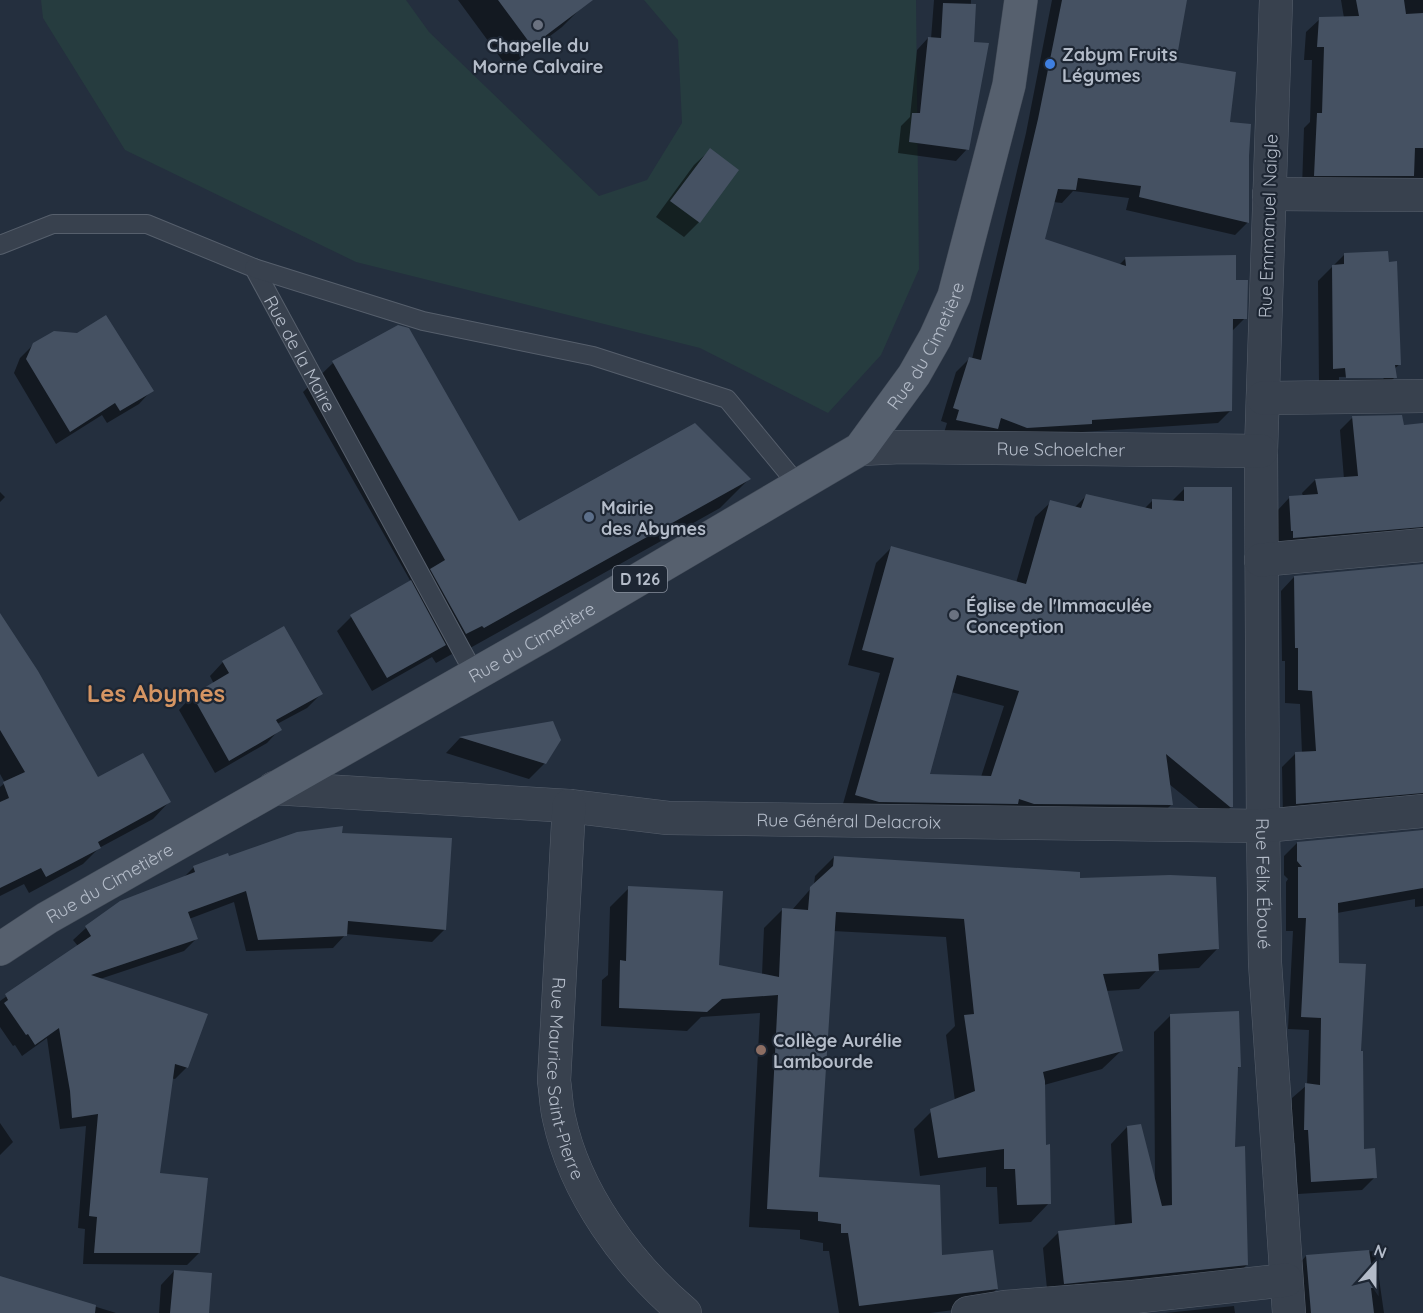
<svg xmlns="http://www.w3.org/2000/svg" width="1423" height="1313" viewBox="0 0 1423 1313" font-family="Quicksand,sans-serif">
	<rect width="100%" height="100%" fill="#242f3e"/>
	<path fill="#263c3f" d="M41 0H406L429 32 599 196 647 180 682 123 678 40 644 0H916L919 269 881 355 828 413 700 348 356 262 125 150 43 18Z"/>
	<path fill="#0007" fill-rule="evenodd" d="M458 0H583L585 4 562 27 508 68Z
		M934 0H971L967 149 956 161 898 153 901 126 910 117 917 50 928 38 931 39Z
		M1052 0H1185L1175 63 1228 123 1248 222 1235 235 1126 210 1129 198 1073 191 1062 203 1053 202 1043 240 1119 265 1126 258 1235 281 1245 318 1232 331 1231 410 1218 423 1082 432 1077 437 944 433 947 423 941 421 956 372 969 359H972L1026 133Z
		M1341 0H1423V191L1302 188 1304 128 1310 122 1312 60H1304L1306 32 1320 19 1344 18Z
		M710 150 699 222 684 237 656 217 694 165Z
		M1345 254 1400 364 1394 369 1395 377 1381 391 1319 383 1318 281ZM1386 376 1383 379 1339 380V377Z
		M34 344 152 390 139 404 107 423 102 415 56 444 14 373 20 358Z
		M333 363 518 523 749 479 720 508 454 657 452 654 436 663 432 657 372 691 337 631 351 617 411 582 303 392Z
		M1353 417 1402 426 1423 425V545L1278 544 1277 511 1290 497 1303 496 1302 493 1315 480 1344 479 1340 430Z
		M1185 488 1232 806 1216 822 1169 784 1172 804 1156 820 841 811 880 673 848 665 876 563 892 547 1016 583 1035 517 1051 502 1074 508 1086 496 1144 509 1152 501 1171 502ZM951 692 1004 706 981 777 928 775Z
		M0 492 5 497 0 502Z
		M1423 565V811L1283 817 1282 767 1295 754H1302L1300 704 1285 703V661H1282L1281 591 1294 577Z
		M223 662 321 694 307 708 277 724 280 729 267 743 215 773 179 710 192 696 214 684 210 676Z
		M0 686 98 779 169 802 153 819 99 848 83 864 29 893 24 884 0 896V787L5 783 0 774Z
		M552 723 545 763 529 779 446 753 460 738Z
		M1423 831V906L1415 907V899L1337 913V964L1360 1052 1362 1150 1375 1177 1362 1190 1298 1194 1295 1143H1291L1292 1098 1307 1085 1309 1030 1288 1029 1293 931H1286V882L1288 879 1284 875V856L1297 843Z
		M341 835 445 929 432 942 346 934 333 948 246 951 234 902 189 919 196 939 184 951 100 979 187 1067 175 1079 171 1078 158 1174 199 1253 187 1265 83 1264 85 1229 78 1228 86 1126 60 1129 47 1038 22 1056 15 1045 13 1046 0 1027V1001L78 946 73 940 86 928 120 903 182 879 194 867 228 858Z
		M834 857 1079 879 1217 949 1199 968 1157 970 1139 989 1106 991 1121 1051 1102 1069 1044 1085 1045 1146 1049 1203 1031 1222 999 1224 997 1187H986V1167L920 1176 914 1129 933 1110 955 1101 946 1035 955 1026 946 937 833 931 818 1179 941 1256 997 1289 978 1307 930 1313H839L829 1251H823V1243L800 1239V1230L749 1227 760 1013 701 1017 687 1031 601 1026 602 980 608 975 610 907 629 888 718 967 762 975 764 928 783 909 792 910 814 885 815 876Z
		M1171 1015 1239 1067 1237 1069 1233 1148 1247 1265 1230 1281 1048 1299 1043 1248 1059 1232 1115 1226 1111 1144 1127 1127 1155 1180 1154 1032Z
		M0 1123 13 1142 0 1155Z
		M1375 1251 1384 1313H1305L1296 1267 1306 1256Z
		M174 1271 208 1313H159L161 1285Z
		M6 1279 116 1313H0V1280Z
		M1234 1306 1235 1313H1165Z"/>
	<path fill="#455162" fill-rule="evenodd" d="M498 0H593L532 46Z
		M1062 0H1187L1176 62 1236 72 1230 122 1251 124 1249 156V223L1139 197 1141 186 1078 178 1076 190 1058 189 1045 239 1126 266 1125 257 1236 255V280H1248L1247 319H1233L1232 411 1092 420V424L1027 428 1001 418 998 429 956 420 959 410 953 408 969 357 981 360 1038 119Z
		M1356 0H1404L1406 14 1423 13V148H1415L1414 176H1314L1317 113H1322L1324 47H1317L1319 17 1359 16Z
		M943 3 976 4 974 42 989 43 969 150 909 142 912 113H920L928 37 941 38Z
		M710 148 739 170 700 223 670 201Z
		M1388 251 1389 262 1397 261 1401 365H1395L1397 378H1346L1345 368 1333 369 1332 265 1344 264V253Z
		M106 315 154 391 120 411 115 403 70 432 26 359 33 343 54 331 77 333Z
		M398 325 409 328 519 521 695 423 751 479 484 628 482 626 466 634 430 569 445 560 332 361Z
		M1402 415 1404 425 1423 423V527L1293 538V531H1291L1289 496 1318 494 1315 479 1358 476 1352 416Z
		M1184 487H1232L1233 807H1230L1166 754 1173 805 1034 804 1019 799 1018 804 879 802 855 795 894 658 862 650 891 546 1026 584 1050 500 1081 508 1086 494 1152 509V499L1184 501ZM957 675 1019 691 991 776 930 774Z
		M1423 564V793L1296 804 1295 752 1316 751 1312 691 1298 690V648H1295L1294 576Z
		M411 580 446 645 387 678 350 615Z
		M0 613 38 671 98 777 143 753 171 802 98 842 101 848 46 877 41 868 0 888V802L9 798 3 782 25 772 0 730Z
		M284 626 323 694 276 720 282 730 229 761 192 695 229 673 222 661Z
		M553 721 561 740 546 764 459 737Z
		M343 826 342 833 452 838 446 930 348 921 347 936 258 940 246 891 188 912 198 939 91 975 208 1014 188 1068 175 1064 160 1173 208 1178 200 1253H94L97 1217 89 1216 98 1114 72 1118 70 1091 59 1028 35 1045 28 1034 26 1035 4 1003 8 1000 5 994 91 936 85 926 120 901 195 872 193 866 228 853 229 856 297 832Z
		M1423 830V888L1338 903 1339 963 1366 964 1361 1051H1363L1364 1149 1375 1148 1377 1178 1311 1182 1308 1130H1304L1305 1083 1320 1085 1321 1018 1301 1017 1306 918H1298V867H1302L1297 861V842Z
		M834 856 1080 872V878L1170 875 1216 877 1219 949 1158 954 1159 971 1103 974 1123 1051 1043 1072 1045 1081 1046 1145 1050 1144 1051 1204 1017 1205 1015 1169H1004V1149L938 1158 930 1109 975 1091 964 1015 974 1014 964 919 836 912 819 1177 940 1185 942 1255 993 1250 998 1289 859 1306 848 1233H841V1224L818 1221V1212L767 1209 778 995 722 999 707 1012 619 1008 620 960 626 961 628 886 723 891 719 965 779 977 782 908 808 910 810 887 833 866Z
		M1239 1011 1241 1067H1238L1235 1147 1245 1146 1248 1265 1064 1284 1058 1231 1132 1223 1127 1126 1141 1124 1162 1206 1172 1205 1170 1014Z
		M1369 1250 1375 1288H1371L1374 1313H1311L1306 1255Z
		M174 1270 212 1273 209 1313H170Z
		M0 1276 96 1305 95 1313H0Z"/>
	<g fill="none" stroke-linecap="round" stroke-linejoin="round">
		<defs>
			<g id="service">
				<path id="s1" d="M0 245 53 224H147L254 268 475 675"/>
				<path d="M254 268 423 321 593 356 727 399 798 485"/>
			</g>
			<g id="minor">
				<path id="s2" d="M1276 0 1261 451 1263 826 1265 963 1289 1313"/>
				<path d="M1269 194 1423 195"/>
				<path d="M1263 398 1423 396"/>
				<path id="s3" d="M860 449 901 447 1261 451"/>
				<path d="M1261 560 1423 545"/>
				<path id="s4" d="M274 788 569 806 668 818 1263 826 1423 811"/>
				<path id="s5" d="M569 806 554 1081C556 1093 556 1106 559 1118 575 1193 627 1264 685 1313"/>
				<path d="M968 1313 1005 1307 1133 1297 1286 1280"/>
			</g>
			<g id="primary">
				<path id="s6" d="M0 949 47 918 546 634 860 449 914 375 935 338 954 296 1009 85 1021 0"/>
			</g>
		</defs>
		<use href="#service" stroke="#565f6c" stroke-width="20"/>
		<use href="#minor" stroke="#565f6c" stroke-width="34"/>
		<use href="#primary" stroke="#414a57" stroke-width="34"/>
		<use href="#service" stroke="#38414e" stroke-width="18"/>
		<use href="#minor" stroke="#38414e" stroke-width="33"/>
		<use href="#primary" stroke="#56606e" stroke-width="33"/>
	</g>
	<g fill="#6b7280" stroke="#1d2633" stroke-width="2">
		<circle cx="538" cy="25" r="6"/>
		<circle cx="954" cy="615" r="6"/>
	</g>
	<circle fill="#3f7fe0" stroke="#1d2633" stroke-width="2" cx="1050" cy="64" r="6"/>
	<circle fill="#5c6f8a" stroke="#1d2633" stroke-width="2" cx="589" cy="517" r="6"/>
	<circle fill="#8d6e63" stroke="#1d2633" stroke-width="2" cx="761" cy="1050" r="6"/>
	<g text-anchor="middle" dominant-baseline="central" stroke-width="4.5" stroke-linejoin="round" paint-order="stroke">
		<rect fill="#1d2633" stroke="#878f9c" stroke-width="1.5" x="613" y="566" width="54" height="26" rx="4.5"/>
		<g font-size="16" font-weight="bold" fill="#b4bcc9">
			<text x="640" y="579">D 126</text>
		</g>
		<g font-size="18" font-weight="bold" fill="#b4bcc9" stroke="#1d2633" text-anchor="start">
			<text x="538" y="45" text-anchor="middle">Chapelle du<tspan x="538" dy="21">Morne Calvaire</tspan></text>
			<text x="1062" y="54">Zabym Fruits<tspan x="1062" dy="21">Légumes</tspan></text>
			<text x="601" y="507">Mairie<tspan x="601" dy="21">des Abymes</tspan></text>
			<text x="966" y="605">Église de l'Immaculée<tspan x="966" dy="21">Conception</tspan></text>
			<text x="773" y="1040">Collège Aurélie<tspan x="773" dy="21">Lambourde</tspan></text>
		</g>
		<g font-size="18" fill="#b4bcc9" stroke="#1d2633">
			<text transform="translate(1268 226) rotate(-88)">Rue Emmanuel Naigle</text>
			<text stroke="none"><textPath href="#s6" startOffset="1118">Rue du Cimetière</textPath></text>
			<text stroke="none"><textPath href="#s1" startOffset="364">Rue de la Maire</textPath></text>
			<text stroke="none"><textPath href="#s3" startOffset="201">Rue Schoelcher</textPath></text>
			<text stroke="none"><textPath href="#s6" startOffset="614">Rue du Cimetière</textPath></text>
			<text stroke="none"><textPath href="#s4" startOffset="576">Rue Général Delacroix</textPath></text>
			<text stroke="none"><textPath href="#s6" startOffset="128">Rue du Cimetière</textPath></text>
			<text stroke="none"><textPath href="#s2" startOffset="884">Rue Félix Éboué</textPath></text>
			<text stroke="none"><textPath href="#s5" startOffset="274">Rue Maurice Saint-Pierre</textPath></text>
		</g>
		<g font-size="24" font-weight="bold" fill="#d59563" stroke="#1d2633">
			<text x="156" y="693">Les Abymes</text>
		</g>
	</g>
	<g transform="translate(1375 1265) rotate(21)" stroke="#1d2633" stroke-width="4.5" paint-order="stroke">
	<path d="M0-4.5L10 22L0 15L-10 22Z" fill="#b4bcc9"/>
	<text y="-9" font-size="16" font-weight="bold" text-anchor="middle" fill="#b4bcc9">N</text>
	</g>
</svg>
